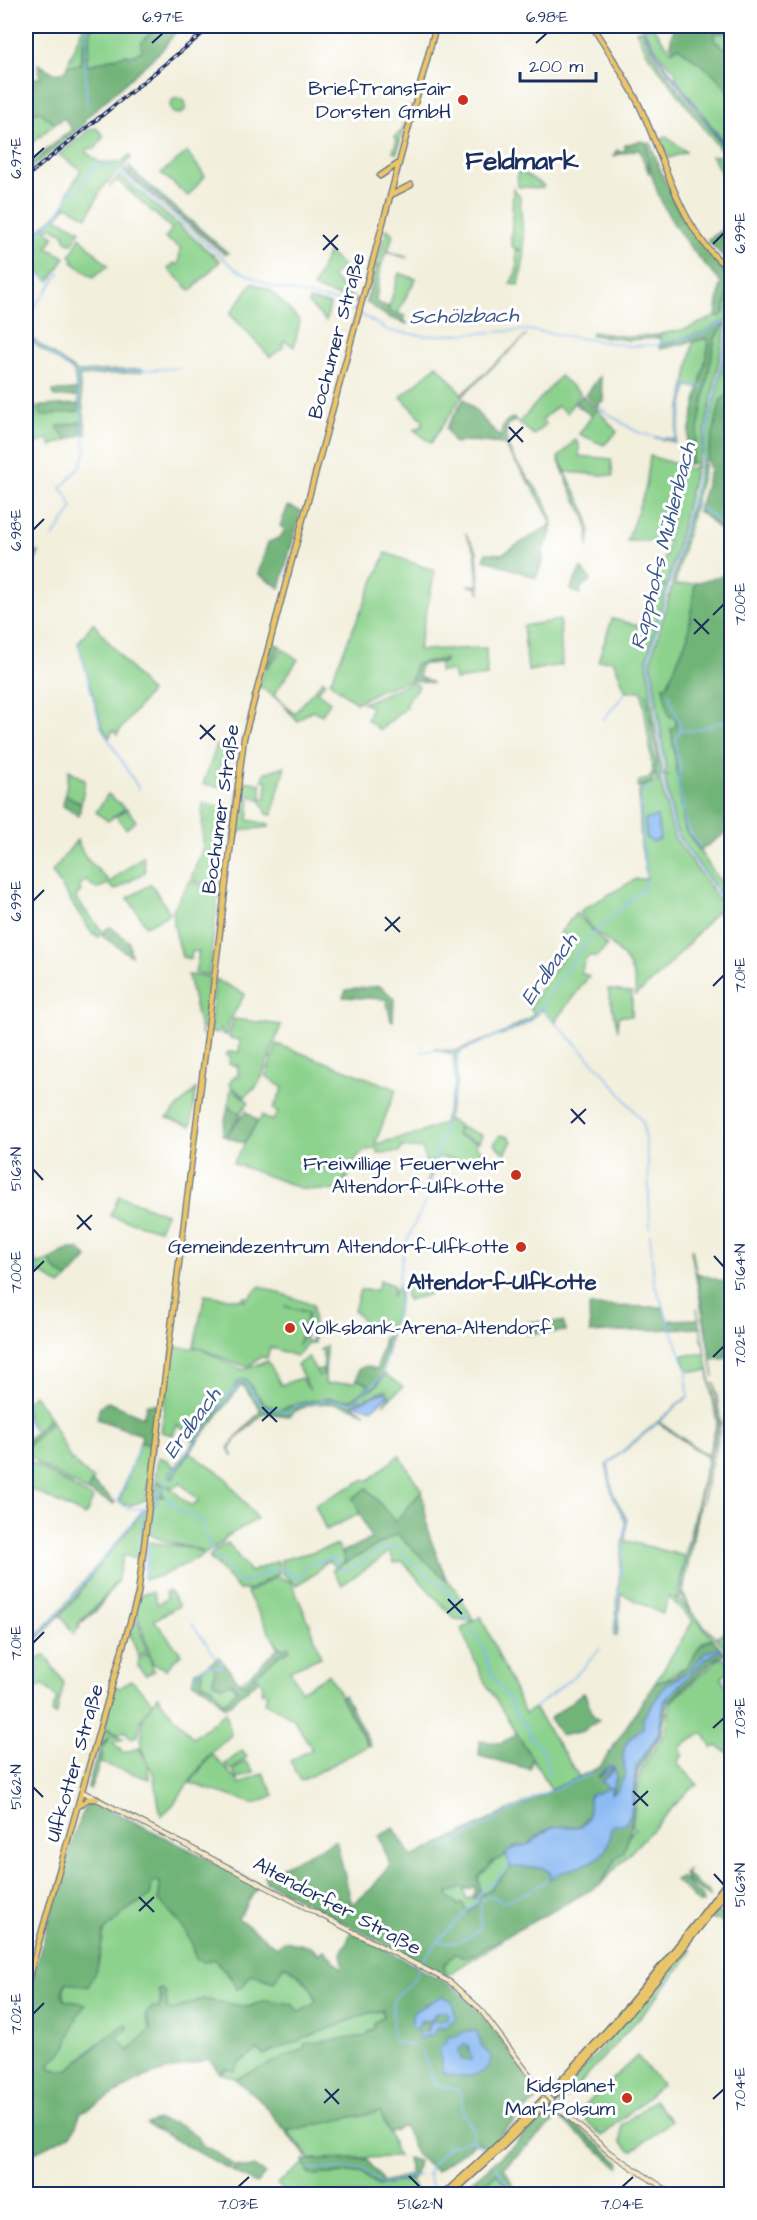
<svg xmlns="http://www.w3.org/2000/svg" width="757" height="2220" viewBox="0 0 757 2220" font-family="'Architects Daughter',sans-serif">
	<rect width="100%" height="100%" fill="#fff"/>
	<filter id="ink" filterUnits="userSpaceOnUse"><feTurbulence type="fractalNoise" baseFrequency=".0167" numOctaves="2"/><feDisplacementMap in="SourceGraphic" scale="12" xChannelSelector="R" yChannelSelector="G"/><feConvolveMatrix kernelMatrix="1 2 1 2 8 2 1 2 1" color-interpolation-filters="sRGB"/></filter>
	<filter id="wash" filterUnits="userSpaceOnUse"><feTurbulence type="fractalNoise" baseFrequency=".008" numOctaves="4" result="noise"/><feDisplacementMap in="SourceGraphic" scale="24" xChannelSelector="R" yChannelSelector="G"/><feGaussianBlur stdDeviation="1.35" result="paint"/><feColorMatrix in="noise" values="0 0 0 0 0 0 0 0 0 0 0 0 0 0 0 0 0 1.4 0 .05"/><feComposite in="paint" operator="in"/></filter>
	<g filter="url(#wash)">
		<rect width="100%" height="100%" fill="#f2efdc"/>
		<path fill="#8cd28d" stroke="#548076" stroke-width="1.5" fill-rule="evenodd" d="M83 26H86C84 40 82 51 80 65L69 68 67 66Z
			M92 26H156L141 43 143 51 131 56 125 55 85 66Z
			M643 26H649L650 28 652 26 671 51 677 46 724 81 731 96V123L726 127 731 136V151L677 81 675 70C660 58 651 44 643 26Z
			M641 29C658 74 698 108 724 149L723 153 649 56 636 31Z
			M715 33H731L727 49 713 41Z
			M170 106a8 8 0 1 1 16 0a8 8 0 1 1-16 0Z
			M410 104 397 153 393 152 397 140 394 137 402 131Z
			M26 109 33 113 39 111 55 124 29 145 26 142Z
			M96 128 104 136 95 149 89 148 86 152 99 162 120 163 130 155 131 158 103 187 87 217 67 206 56 218 80 230 72 244 65 240 64 234 50 227 46 230 54 236 47 248 65 257 50 281 26 265V239L31 238 65 206 68 192 81 170 59 155 90 129Z
			M665 136 685 151 686 152 669 158 661 140Z
			M187 152 205 176 188 196 161 173Z
			M712 156H728L731 167V190Z
			M128 165 133 171 228 253 227 254 131 173Z
			M125 168 130 175 225 255 123 171Z
			M517 169 544 186 542 188 518 187Z
			M120 175 220 261 191 291 168 269 174 263 177 265 179 262 180 248 165 238 172 229 117 180 109 187Z
			M513 188 520 197 524 249H515L511 245Z
			M387 229 393 234 388 251 408 258 386 252 381 267 376 265Z
			M80 237 108 266 93 277 72 262 74 259 70 256Z
			M516 250 525 252 519 285 510 284 517 270Z
			M328 252 343 266 332 277 358 303 313 288Z
			M399 273 416 279C409 292 402 301 398 315L388 311Z
			M731 276 729 318 704 332 660 344V334L686 329 724 313Z
			M252 283 270 290 300 321 294 347 285 341 282 345 284 347 270 357 230 314Z
			M309 300 330 304 326 321 309 304Z
			M727 322 701 451 697 462 690 464 715 338Z
			M731 323V393L721 400 707 459 701 462Z
			M592 332 629 337 658 335V338L628 340 591 335Z
			M26 334 77 372 142 369 141 372 79 376 86 434H83L81 422 58 426 67 440 51 446 49 439 26 447V417L35 416V407L40 406V415L80 410 74 372 26 338Z
			M527 335 463 395 431 443 414 430 422 426 423 420 401 397 437 365 462 394Z
			M707 338 709 344 700 388 687 386 675 442 653 437 675 439 693 342Z
			M560 376 580 393 567 413 558 406 542 420 546 424 534 435 519 423Z
			M597 409 617 432 604 445 579 434Z
			M575 440 579 444V456L611 459 613 476 566 472 558 458Z
			M650 456 691 469 697 464 668 584 657 586 669 541H627L646 487Z
			M705 463 675 583 672 584 701 464Z
			M26 552H39L26 583Z
			M386 553 435 571 418 650 486 648 487 676 455 680 453 671 439 672 440 664 445 662 415 664 412 680 380 690 356 703 330 682Z
			M695 583 688 636 667 686H664L677 722 676 727 671 729 685 830 731 897V909L681 840 675 827 665 777 668 775H664L666 768 651 660 672 586Z
			M668 586 647 659 661 771 660 777 656 779 657 753 647 693 656 772 652 781 638 787 639 781 648 779 653 772 642 691 626 692 613 660 598 661 612 619 646 627 657 588Z
			M560 620 562 665 528 671 523 626Z
			M93 623 150 692 117 734 113 730 109 738 102 727 78 643Z
			M283 649 298 660 274 694 294 714 323 680 325 683 317 692 330 702 322 715 312 710 297 721 281 702 259 686 263 672Z
			M412 682 419 686 405 704 407 707 380 730 367 720 371 707 363 703Z
			M217 745H230L236 751 235 760 230 759 227 764 221 763 218 778 233 782 232 789 203 784Z
			M285 766 272 815 267 814 261 801 237 789 239 780 261 784V798H266L267 781 262 780 264 773Z
			M69 770 85 780 81 804 65 794Z
			M660 780 674 837 731 916V928L718 910 663 972 636 995C635 944 595 944 580 911L636 879H647L641 845 639 792 641 787Z
			M238 792 250 799 248 820 269 824V827L243 830 232 839Z
			M108 794 125 808 108 821 96 812Z
			M202 803 227 809 219 892 191 878 203 847Z
			M127 809 136 821 126 829 116 816Z
			M77 840 85 857 110 882 143 856 145 872 115 890 108 884 96 889 86 880 79 886 81 891 75 898 103 932 98 937 95 933 93 935 52 872Z
			M190 880 218 895 209 975 195 973 199 952 192 951 191 959 182 957 174 926 173 910Z
			M151 884 169 911 168 915 146 926 128 898Z
			M576 913 607 946 595 958 592 955 585 959 581 973 589 976 555 1021 557 1025 541 1009C519 1040 477 1033 457 1056V1083L447 1119 459 1125 456 1135 477 1143 476 1146 481 1150 474 1162 437 1157 427 1194H424L433 1164H426L423 1149 401 1147 400 1152 378 1153 377 1148C357 1150 353 1162 347 1180L345 1177 342 1191 303 1189 233 1163 262 1115 272 1121 278 1113 273 1109 283 1088 266 1076 277 1044 396 1089 375 1144 417 1134 444 1123 455 1085 454 1055 434 1049 455 1051 504 1033 531 1017 534 1013 527 1005H530L571 943 560 933Z
			M188 975 209 977 202 1036Z
			M215 979 245 994 229 1022 227 1035 222 1034 220 1028 218 1033 210 1032Z
			M608 989 632 993V1016H618V1030Z
			M233 1019 281 1025 262 1077 254 1090 252 1089 245 1097 229 1084 234 1076H238V1066L229 1064 230 1056 226 1055 228 1052H239L240 1040 229 1038Z
			M231 1088 249 1102 240 1113 228 1107Z
			M196 1089 191 1126 167 1118Z
			M460 1127 482 1135 479 1142 457 1135Z
			M500 1135 509 1137 512 1141 505 1153 494 1144Z
			M119 1196 166 1214 159 1230 110 1216Z
			M31 1247 36 1265 50 1260 54 1268 68 1279 60 1286 40 1272 26 1277V1250Z
			M692 1249 711 1360 714 1377 691 1250Z
			M380 1280 394 1286 392 1296 398 1286C402 1300 397 1313 392 1326L367 1330 371 1325 362 1320 354 1310 360 1290H377Z
			M423 1282 426 1283 429 1295 407 1300 404 1287Z
			M260 1286 313 1305 314 1343 305 1345 301 1352 295 1356 270 1347 267 1358 261 1357 249 1366H244L194 1346 205 1295 245 1300 243 1297H249ZM284 1306 309 1312 302 1335H306L307 1331H312V1341H305V1337H302L297 1348 308 1313Z
			M697 1308 718 1424 685 1554 708 1458 658 1423 608 1464 613 1494 627 1520 625 1539V1521L612 1494 606 1465 687 1397 659 1422 708 1456 717 1423 708 1371H688L682 1355 705 1354Z
			M326 1346 325 1384 356 1382 357 1379 370 1385 352 1400 327 1398 279 1410 264 1404 245 1379 219 1405 194 1440 186 1436 189 1432 177 1425 173 1435 161 1432 172 1347 199 1348 243 1370 268 1361 281 1385 301 1378 310 1390 297 1365 308 1357 320 1377 316 1371 319 1369H322L323 1376 324 1358 322 1357 324 1352 320 1350Z
			M385 1374 403 1387 383 1404 390 1395 386 1390 357 1402 361 1394 376 1386Z
			M714 1382 721 1423 701 1505 720 1425Z
			M34 1395 50 1418 36 1432 26 1418V1402Z
			M52 1422 70 1458 93 1480 87 1492 40 1465 26 1452V1447Z
			M140 1442 153 1446 146 1500 129 1506 119 1502Z
			M189 1452 225 1477 257 1519 226 1537 223 1542 206 1553C187 1544 165 1545 148 1533L152 1504H156L157 1496 165 1486 155 1477 158 1457 167 1460 174 1467 169 1476 173 1478ZM180 1483 199 1500 191 1506 168 1486 176 1487Z
			M399 1455 422 1491 395 1522 353 1498 361 1513 326 1530 315 1505 363 1480H369Z
			M26 1459 93 1499 85 1516 26 1487Z
			M147 1506 140 1560 123 1555 117 1583H114L106 1596 78 1624 80 1627 74 1634 60 1615Z
			M699 1506 683 1592 692 1613 715 1637 731 1630V1653L691 1613 682 1596V1577Z
			M397 1533 456 1589 473 1619 472 1621 455 1619 402 1561 394 1563 390 1552 342 1585 332 1570Z
			M623 1540 685 1556 679 1585 680 1598 674 1599 681 1601 713 1639 703 1642 687 1666 658 1684 655 1683 693 1621 669 1597 662 1614 621 1593 617 1636H614Z
			M148 1542 193 1548 204 1555 161 1576 144 1579Z
			M228 1543 250 1572 278 1561 279 1573 249 1590H239L209 1557 215 1550Z
			M338 1545 345 1561 336 1567 329 1561 325 1562 315 1574 296 1585 282 1573 281 1560Z
			M277 1576 291 1582 311 1627 321 1657 290 1670 301 1691 329 1674 368 1746 301 1781 290 1761 312 1749 293 1718 265 1703 267 1693 261 1692 263 1684 254 1676 244 1685 240 1682 251 1674 255 1676 280 1654 285 1653 275 1642 247 1593Z
			M169 1591 179 1606 154 1620 181 1654 166 1669 153 1664 136 1610 140 1594 153 1592 158 1604 167 1598 165 1592Z
			M135 1615 147 1651 138 1656 130 1633Z
			M481 1616 525 1714 534 1708 580 1778 551 1789 483 1679 461 1629Z
			M148 1653 154 1671 146 1675 138 1667 139 1658Z
			M45 1655 64 1683 56 1716 52 1712 57 1699 43 1684 38 1688 30 1681 40 1670 35 1666 26 1669V1666Z
			M723 1658 731 1667 721 1679 727 1686 731 1683V1755L717 1746 712 1748 703 1733 680 1747 683 1755 677 1762 698 1785 690 1789 600 1885 617 1857 623 1853 630 1834 635 1829 632 1826 641 1770 666 1732 671 1702 717 1660Z
			M211 1663 215 1669 213 1680 220 1685 230 1683 237 1691 223 1704 201 1683 203 1668Z
			M131 1680 153 1702 141 1720 138 1736 130 1738 125 1731 119 1735 105 1727 115 1686 120 1688Z
			M158 1696 162 1703 193 1738 226 1712 231 1735 209 1755 172 1806 161 1816 153 1773 141 1748 143 1717Z
			M104 1728 123 1739 113 1742 123 1753 139 1748 148 1764 149 1779 101 1763 103 1755 100 1752 109 1737 99 1746Z
			M242 1751 247 1757 230 1770 225 1764Z
			M212 1754 240 1784 263 1773 274 1795 255 1804 190 1783Z
			M245 1761 254 1772 237 1779 233 1770Z
			M506 1854 511 1867 490 1889 481 1895 479 1903 468 1912 448 1896V1892L464 1886 469 1889 464 1890 467 1900 472 1897 474 1899 480 1888C473 1870 495 1863 506 1854Z
			M156 1881 160 1882 159 1901C174 1915 194 1938 196 1960L214 1959 236 1984 243 1986 251 1974 269 1982 284 1965C297 1973 311 1984 316 2000L313 2005 299 2013 266 2000 248 2007 202 1999 171 2011 167 2009 166 1993 161 1989 158 1990C165 2005 156 2010 147 2021L151 2029 128 2051 98 2043 67 2071 52 2069 49 2065 65 2049 78 2014 85 2005 64 2000C59 1977 87 1965 100 1948 104 1943 101 1936 105 1931 115 1916 135 1905 150 1896L152 1882Z
			M717 1911 731 1922V1928L718 1919H711Z
			M493 1941H501L446 1976 444 1965 455 1953 466 1958Z
			M688 1948 691 1950 690 1954 648 2008 559 2106 555 2102Z
			M383 2010V2016L374 2024 375 2030 366 2036 304 2044 305 2049 237 2079 220 2073 257 2050 263 2055 366 2014Z
			M637 2056 662 2085 602 2136 577 2112Z
			M654 2100 671 2121 632 2151 621 2142 622 2125Z
			M381 2111 398 2157 310 2159 286 2131Z
			M304 2163 309 2174 360 2173 378 2186 411 2180 417 2194H287L277 2184Z
			M497 2173 511 2194H473Z"/>
		<path fill="#71b478" stroke="#46726b" stroke-width="1.5" fill-rule="evenodd" d="M86 26H92L86 66 125 55 131 56 142 51 141 43 157 26H180L162 50 85 119 84 124 26 173V167L72 129 64 118 55 124 39 111 33 113 26 109V78H40L38 64 56 74 66 71 67 66 80 65Z
			M674 26H731V33H715L714 41 727 49 731 40V96C719 73 697 63 678 47L673 50 670 44Z
			M640 141 646 142 647 156V144L650 142C667 194 692 239 731 276L724 313 719 317 716 315 721 282C686 245 656 209 648 157L649 174 639 149 613 156 617 150 620 152 625 150 624 145Z
			M731 224 730 263 707 240Z
			M376 265 381 267 376 302 389 307 388 311 405 316 404 320 408 324 388 317 366 302Z
			M724 323 715 338 694 452 690 464H682L709 344 707 338 660 349 659 345 704 333Z
			M600 376 604 401 600 402 598 407 586 395Z
			M77 390 79 396 54 397 53 391Z
			M731 393V542L708 518 698 512 710 470 707 459 721 400Z
			M582 395 597 409 592 416 575 404Z
			M464 399 501 438C502 430 502 421 513 418L519 423 514 421 508 425C493 469 580 499 542 551L544 558 536 578 484 559 486 553 502 554 552 524C540 495 520 471 504 444L472 441 454 443 446 428Z
			M79 404 80 411 40 416V406Z
			M81 422 83 434 67 440 57 427Z
			M558 458 587 514 590 533 588 548C590 516 582 515 570 489 566 479 562 468 558 458Z
			M288 506 301 511 280 588 258 574 268 542C277 539 281 538 285 529L280 526Z
			M465 533 477 551 480 594 477 588 467 585H478L475 551Z
			M731 547V829L701 850 685 830 671 729 676 727V718L669 716 663 686H667L688 636 695 583 725 575Z
			M581 568 591 580 581 588 580 594 570 590Z
			M271 641 281 647 265 668Z
			M445 659V662L420 665 419 677 433 683 412 680 415 664Z
			M65 794 81 804 79 816 63 806Z
			M111 927 129 942 131 956 102 936 107 928Z
			M380 986 394 998 393 1021 391 1020 386 999 343 997 346 990Z
			M228 1107 241 1114 225 1137 222 1135Z
			M246 1111 258 1121 244 1143 226 1137Z
			M68 1249H79L87 1258 68 1279 54 1268 50 1260Z
			M697 1273 731 1284V1339L726 1350 727 1358 711 1360Z
			M589 1306 663 1307 671 1329 590 1333Z
			M699 1319 701 1328 672 1329 669 1320Z
			M531 1322H563L566 1331 528 1334 523 1331 524 1324Z
			M391 1333 383 1373 376 1386 361 1394 353 1405 365 1413C342 1401 309 1398 289 1416L264 1413 235 1440 231 1448 232 1457 228 1448 261 1410 242 1384 189 1452 173 1478 169 1476 239 1381 245 1379 264 1404 279 1410C304 1400 325 1398 352 1400L370 1385 357 1379 359 1369 366 1366 377 1369 384 1338Z
			M108 1402 143 1417 147 1404H157L153 1446 140 1442 142 1435 97 1419 100 1406Z
			M50 1418 52 1422 26 1447V1441Z
			M156 1481 165 1486 162 1491 164 1497H157L156 1505 152 1504Z
			M92 1482 115 1502 114 1504 87 1492Z
			M367 1488 395 1522 422 1491 429 1535 447 1581 397 1534 346 1563 342 1552 371 1539 353 1498Z
			M110 1550 74 1600 26 1651V1648L58 1613Z
			M115 1582 116 1583 96 1611 78 1625 106 1596Z
			M713 1639 726 1654 713 1660 668 1703 662 1733 638 1770 630 1834 623 1853 617 1857 600 1885 466 1958 455 1954 444 1965 446 1976 266 1882 264 1875 336 1840 352 1905 372 1888 390 1865 379 1836 394 1828 412 1857 600 1767 655 1683 674 1677 687 1666 701 1645ZM720 1647 721 1649 704 1660 665 1700 659 1735 636 1767 631 1814 625 1823 615 1825 611 1828C609 1833 611 1837 609 1842 601 1868 567 1866 549 1879L551 1873 543 1868 511 1867 490 1889 479 1897V1903L468 1912 462 1903 459 1906 448 1896V1892L458 1890 461 1887 469 1889 475 1886 474 1899 480 1891 478 1877 489 1867 491 1862 502 1858 516 1846H526L542 1832 553 1827H580L590 1813 589 1797 610 1788 601 1782 614 1769H609L598 1779 597 1777 608 1767H613L616 1780 611 1794 616 1792 626 1774C620 1752 623 1740 643 1728V1718L665 1686 689 1671 705 1653Z
			M275 1642 282 1649 288 1646 290 1650 280 1654 255 1676 259 1680 225 1708 209 1690 192 1682 195 1671 203 1668 202 1683 214 1688 223 1704 237 1690 231 1683 223 1686 213 1682 215 1669 211 1663 219 1657 239 1682 244 1685 254 1676 251 1674 278 1648Z
			M582 1693 585 1694 594 1717 599 1720 583 1731 561 1736 550 1719Z
			M344 1695 371 1745 369 1746 340 1697Z
			M516 1732 532 1758 530 1769 479 1756 480 1741 501 1743 514 1736Z
			M110 1736 100 1751 103 1755 90 1790 88 1788C90 1775 100 1743 110 1736Z
			M93 1801 259 1885 238 1918 276 1947 284 1941 310 1946 318 1954 324 1950 341 1968 343 1965 341 1953 352 1931 457 1989 485 2019 542 2094 487 2148 477 2142 436 2171 417 2156 404 2126 389 2133 380 2111 287 2131 308 2155 307 2157 260 2100 235 2079 304 2049V2044L366 2036 368 2032 374 2029V2024L383 2016V2010L366 2014 263 2055 257 2050 238 2064 234 2071 225 2068 220 2073 209 2059 144 2077 81 2113 72 2134 26 2156V1999L76 1829 87 1803ZM156 1881 160 1882 159 1901C174 1915 194 1938 196 1960L205 1962 214 1959 231 1977 236 1990 243 1986 251 1974 274 1982 284 1965C298 1973 311 1984 316 1999L313 2005 299 2012 292 2004 266 2000 248 2007 202 1999 171 2011 167 2009 166 1993 162 1989 158 1992 162 1998 159 2008 152 2007 145 2015 151 2029 129 2051 117 2037 128 2029 127 2024 111 2033 67 2071 52 2069 49 2065 65 2049 78 2014 86 2004 64 2000 62 1992 66 1982 88 1987 98 1965 104 1932 129 1908 150 1896 152 1882ZM442 1997 456 2018 438 2027 430 2036H424L430 2022 444 2021 449 2015 447 2011 436 2012 435 2017 425 2023 421 2020 418 2026 423 2005Z
			M688 1870 686 1875 709 1892V1897L686 1880 684 1873Z
			M681 1877 702 1897 703 1903H699L675 1880Z
			M552 2105 620 2163 619 2167 558 2118 504 2167 517 2194H511L497 2173 473 2194H457L515 2144Z
			M157 2120C175 2122 196 2129 203 2147L213 2150 233 2165 229 2169 146 2124Z
			M407 2158 418 2161 414 2179 378 2185 361 2172 312 2175 307 2171 303 2160 367 2159 383 2182 411 2175Z
			M235 2166 248 2168 254 2166 265 2174 256 2184 232 2171Z"/>
		<path fill="#87b8f3" stroke="#5174a8" stroke-width="1.5" fill-rule="evenodd" d="M642 28 656 53 731 154 724 148C700 106 662 73 642 28Z
			M657 816 660 839 653 842 647 839 645 820Z
			M385 1392 388 1395 372 1409 354 1404Z
			M720 1647 721 1649 704 1660 665 1700 658 1735 636 1767 631 1814 625 1824 615 1825 611 1828C609 1833 611 1837 609 1842 602 1868 566 1866 549 1879L551 1873 543 1868 511 1867 506 1854C513 1846 518 1848 527 1845 537 1842 542 1830 554 1827 560 1825 566 1828 572 1828 590 1830 590 1808 589 1796L610 1788 601 1782 614 1770 612 1768 597 1778 608 1767H613C621 1778 611 1784 611 1794L616 1792 626 1774C620 1752 623 1740 643 1728V1718L665 1686 689 1671 705 1653Z
			M442 1996 452 2001 456 2018 445 2027H438L433 2035 424 2036 421 2040 418 2038 421 2031 427 2032 430 2022 444 2020 449 2015 446 2011 436 2012 430 2021 421 2020 416 2031 411 2026 413 2012Z
			M466 2031H476L483 2048 492 2057C490 2079 460 2078 443 2073L439 2049 447 2042V2037L457 2036ZM464 2045 468 2046 472 2060H462L458 2051Z"/>
		<g fill="none" stroke-linecap="round" stroke-linejoin="round">
			<path stroke="#87b8f3" stroke-width="1.5" d="M87 26 85 57 87 106
				M26 240C39 236 66 208 69 193L80 188 94 167 107 165 117 169 237 270 276 288 340 302 389 331 427 336 529 330 630 346 656 345 704 333 730 319
				M26 265 50 281
				M44 295 60 272
				M732 314 696 484 649 658 663 762 662 775 676 835 732 912
				M26 318 42 297
				M26 336 76 374 86 452 81 464
				M724 356 732 358
				M76 374 180 368
				M700 387H703
				M599 408 637 432 651 436
				M654 437 675 440 686 385 698 387
				M66 494 61 488 81 466
				M691 502 710 514 732 536
				M53 537 72 509 67 496
				M26 584 34 568
				M78 643 101 727 139 789
				M669 693 681 729 690 731 714 725
				M604 720C610 708 619 704 625 692
				M717 723 732 721
				M681 729 675 741 680 768 678 779 686 826 700 847
				M647 875 642 844 641 792 647 788 652 790
				M541 1008 604 1073 643 1122 648 1163 650 1228
				M422 1052 436 1050 456 1053
				M427 1194 455 1086 457 1053 531 1021 587 940 644 888 647 878
				M650 1234 654 1282 687 1371V1378
				M393 1326 401 1295 398 1283 404 1247 425 1202
				M26 1419 34 1430
				M166 1482 220 1406 240 1382 245 1381 263 1407C269 1406 281 1411 289 1412L295 1405 317 1403 322 1400 355 1402C361 1390 374 1387 381 1376 389 1364 383 1342 393 1330
				M166 1493 171 1502
				M167 1502 174 1503 180 1512 200 1519 211 1549
				M126 1507 118 1501 139 1445
				M152 1509 155 1506 157 1495 165 1485
				M127 1510 143 1508
				M150 1533 154 1508
				M624 1539 626 1521 612 1494 607 1465 688 1397 687 1381
				M213 1552 237 1580 243 1583 279 1568
				M139 1553 144 1509
				M282 1568 299 1578 309 1564 335 1557 336 1564
				M338 1568 349 1571 375 1553 394 1545 430 1578 442 1583 458 1610 469 1621
				M192 1624 216 1657
				M472 1628 485 1651 490 1672 510 1701 518 1720 525 1724 531 1738 544 1752 550 1774
				M615 1635 624 1541
				M26 1650C68 1605 105 1556 144 1508
				M726 1658 732 1663
				M726 1680 732 1674
				M193 1682 197 1672 211 1664 216 1667 222 1666V1662L218 1659
				M536 1707 581 1670 600 1649
				M444 1848 536 1797 593 1773
				M439 1941C454 1946 471 1939 480 1927L481 1901 490 1895 503 1902C515 1898 541 1887 548 1878
				M414 2046 394 2041C392 2037 392 2002 394 1998L413 1981 420 1964 438 1941 474 1904 484 1887 494 1882 510 1861
				M422 2050 434 2083 457 2090 461 2095 463 2112 474 2131 472 2139 446 2148 430 2168 428 2174 433 2189
				M473 2140 483 2150
				M495 2165 512 2194
				M309 2169H363L381 2184 420 2175"/>
			<path stroke="#87b8f3" stroke-width="3" d="M144 1577 149 1543"/>
		</g>
	</g>
	<g filter="url(#ink)">
		<g fill="none" stroke-linecap="round" stroke-linejoin="round">
			<defs>
				<path id="secondary" d="M83 1792 450 1982 479 2008 541 2090
					M557 2107 610 2153 673 2194"/>
				<path id="primary" d="M592 26C609 53 628 80 641 109 668 167 679 230 732 272
					M380 176 399 163
					M391 195 411 185
					M79 1806 88 1799H97
					M26 1987 138 1594 244 738 436 26"/>
				<path id="motorway" d="M444 2194C552 2099 646 1992 732 1876
					M451 2194C555 2101 649 1997 732 1884"/>
			</defs>
			<use href="#secondary" stroke="#66728a" stroke-width="6"/>
			<use href="#primary" stroke="#66728a" stroke-width="7"/>
			<use href="#motorway" stroke="#66728a" stroke-width="8"/>
			<use href="#secondary" stroke="#f7e8c3" stroke-width="4"/>
			<use href="#primary" stroke="#ebc669" stroke-width="4.5"/>
			<use href="#motorway" stroke="#ebc669" stroke-width="5"/>
			<defs>
				<path id="rail" d="M26 177 212 26"/>
			</defs>
			<use href="#rail" stroke="#1b2f5e" stroke-width="4"/>
			<use href="#rail" stroke="#fff" stroke-width="1.5" stroke-dasharray="4.5" stroke-linecap="butt"/>
			<defs>
				<path id="secondary-bridge" d="M541 2090 557 2107"/>
			</defs>
			<use href="#secondary-bridge" stroke="#66728a" stroke-width="6" stroke-linecap="butt"/>
			<use href="#secondary-bridge" stroke="#f7e8c3" stroke-width="4"/>
		</g>
	</g>
	<path fill="none" stroke="#1b2f5e" stroke-width="2" d="M152 43 163 33M536 43 547 33M33 158 44 148M323 235 338 250M713 244 724 233M323 250 338 235M509 427 523 442M508 442 523 427M33 530 44 519M713 615 724 604M694 619 709 634M694 634 709 619M200 725 215 740M200 739 215 725M33 901 44 890M385 917 400 932M385 931 400 917M713 986 724 975M571 1109 585 1124M571 1123 586 1109M33 1169 43 1180M77 1215 91 1230M77 1229 92 1215M714 1256 724 1267M33 1272 44 1261M713 1357 724 1346M262 1407 277 1422M262 1421 277 1407M448 1599 462 1614M447 1613 463 1599M33 1643 44 1632M713 1728 724 1718M33 1787 43 1797M633 1791 648 1806M633 1805 648 1791M714 1874 724 1885M139 1897 154 1912M139 1911 154 1897M33 2014 44 2003M325 2089 339 2104M713 2099 724 2089M324 2103 339 2089M409 2176 420 2187M238 2187 249 2177M622 2187 633 2177"/>
	<g fill="#c8321e" stroke="#fff" stroke-width="2">
		<circle cx="463" cy="100" r="6"/>
		<circle cx="516" cy="1175" r="6"/>
		<circle cx="521" cy="1247" r="6"/>
		<circle cx="290" cy="1328" r="6"/>
		<circle cx="627" cy="2098" r="6"/>
	</g>
	<g text-anchor="middle" dominant-baseline="central" stroke-width="6" stroke-linejoin="round" paint-order="stroke">
		<g font-size="20" fill="#1b2f5e" stroke="#fff" text-anchor="end">
			<text x="451" y="89">BriefTransFair<tspan x="451" dy="23">Dorsten GmbH</tspan></text>
			<text x="504" y="1164">Freiwillige Feuerwehr<tspan x="504" dy="23">Altendorf-Ulfkotte</tspan></text>
			<text x="509" y="1247">Gemeindezentrum Altendorf-Ulfkotte</text>
			<text x="302" y="1328" text-anchor="start">Volksbank-Arena-Altendorf</text>
			<text x="615" y="2086">Kidsplanet<tspan x="615" dy="23">Marl-Polsum</tspan></text>
		</g>
		<g font-size="20" fill="#1b2f5e" stroke="#fff">
			<text transform="translate(337 336) rotate(-75)">Bochumer Straße</text>
			<text transform="translate(221 809) rotate(-82)">Bochumer Straße</text>
			<text transform="translate(75 1763) rotate(-74)">Ulfkotter Straße</text>
			<text transform="translate(337 1906) rotate(28)">Altendorfer Straße</text>
		</g>
		<g font-size="21" font-style="italic" fill="#3b588b" stroke="#fff">
			<text transform="translate(464 316) rotate(-1)">Schölzbach</text>
			<text transform="translate(663 546) rotate(-76)">Rapphofs Mühlenbach</text>
			<text transform="translate(549 969) rotate(-55)">Erdbach</text>
			<text transform="translate(192 1423) rotate(-54)">Erdbach</text>
		</g>
		<g font-size="22" font-weight="bold" fill="#1b2f5e" stroke="#fff">
			<text x="502" y="1282">Altendorf-Ulfkotte</text>
		</g>
		<g font-size="26" font-weight="bold" fill="#1b2f5e" stroke="#fff">
			<text x="522" y="161">Feldmark</text>
		</g>
	</g>
	<rect width="757" height="2220" fill="none" stroke="#fff" stroke-width="66"/>
	<path d="M520 72v9h76v-9" fill="none" stroke="#1b2f5e" stroke-width="3"/>
	<text x="529" y="72" font-size="18" fill="#1b2f5e" stroke="#ffffff" stroke-width="4.5" paint-order="stroke">200 m</text>
	<rect x="33" y="33" width="691" height="2154" fill="none" stroke="#1b2f5e" stroke-width="2"/>
	<g font-size="15" text-anchor="middle" fill="#1b2f5e">
		<text x="163" y="22">6.97°E</text>
		<text x="547" y="22">6.98°E</text>
		<text transform="translate(16 158) rotate(-90)" y="5">6.97°E</text>
		<text transform="translate(740 233) rotate(-90)" y="5">6.99°E</text>
		<text transform="translate(16 530) rotate(-90)" y="5">6.98°E</text>
		<text transform="translate(740 604) rotate(-90)" y="5">7.00°E</text>
		<text transform="translate(16 901) rotate(-90)" y="5">6.99°E</text>
		<text transform="translate(740 975) rotate(-90)" y="5">7.01°E</text>
		<text transform="translate(16 1169) rotate(-90)" y="5">51.63°N</text>
		<text transform="translate(740 1267) rotate(-90)" y="5">51.64°N</text>
		<text transform="translate(16 1272) rotate(-90)" y="5">7.00°E</text>
		<text transform="translate(740 1346) rotate(-90)" y="5">7.02°E</text>
		<text transform="translate(16 1643) rotate(-90)" y="5">7.01°E</text>
		<text transform="translate(740 1718) rotate(-90)" y="5">7.03°E</text>
		<text transform="translate(16 1787) rotate(-90)" y="5">51.62°N</text>
		<text transform="translate(740 1885) rotate(-90)" y="5">51.63°N</text>
		<text transform="translate(16 2014) rotate(-90)" y="5">7.02°E</text>
		<text transform="translate(740 2089) rotate(-90)" y="5">7.04°E</text>
		<text x="238" y="2209">7.03°E</text>
		<text x="420" y="2209">51.62°N</text>
		<text x="622" y="2209">7.04°E</text>
	</g>
</svg>
